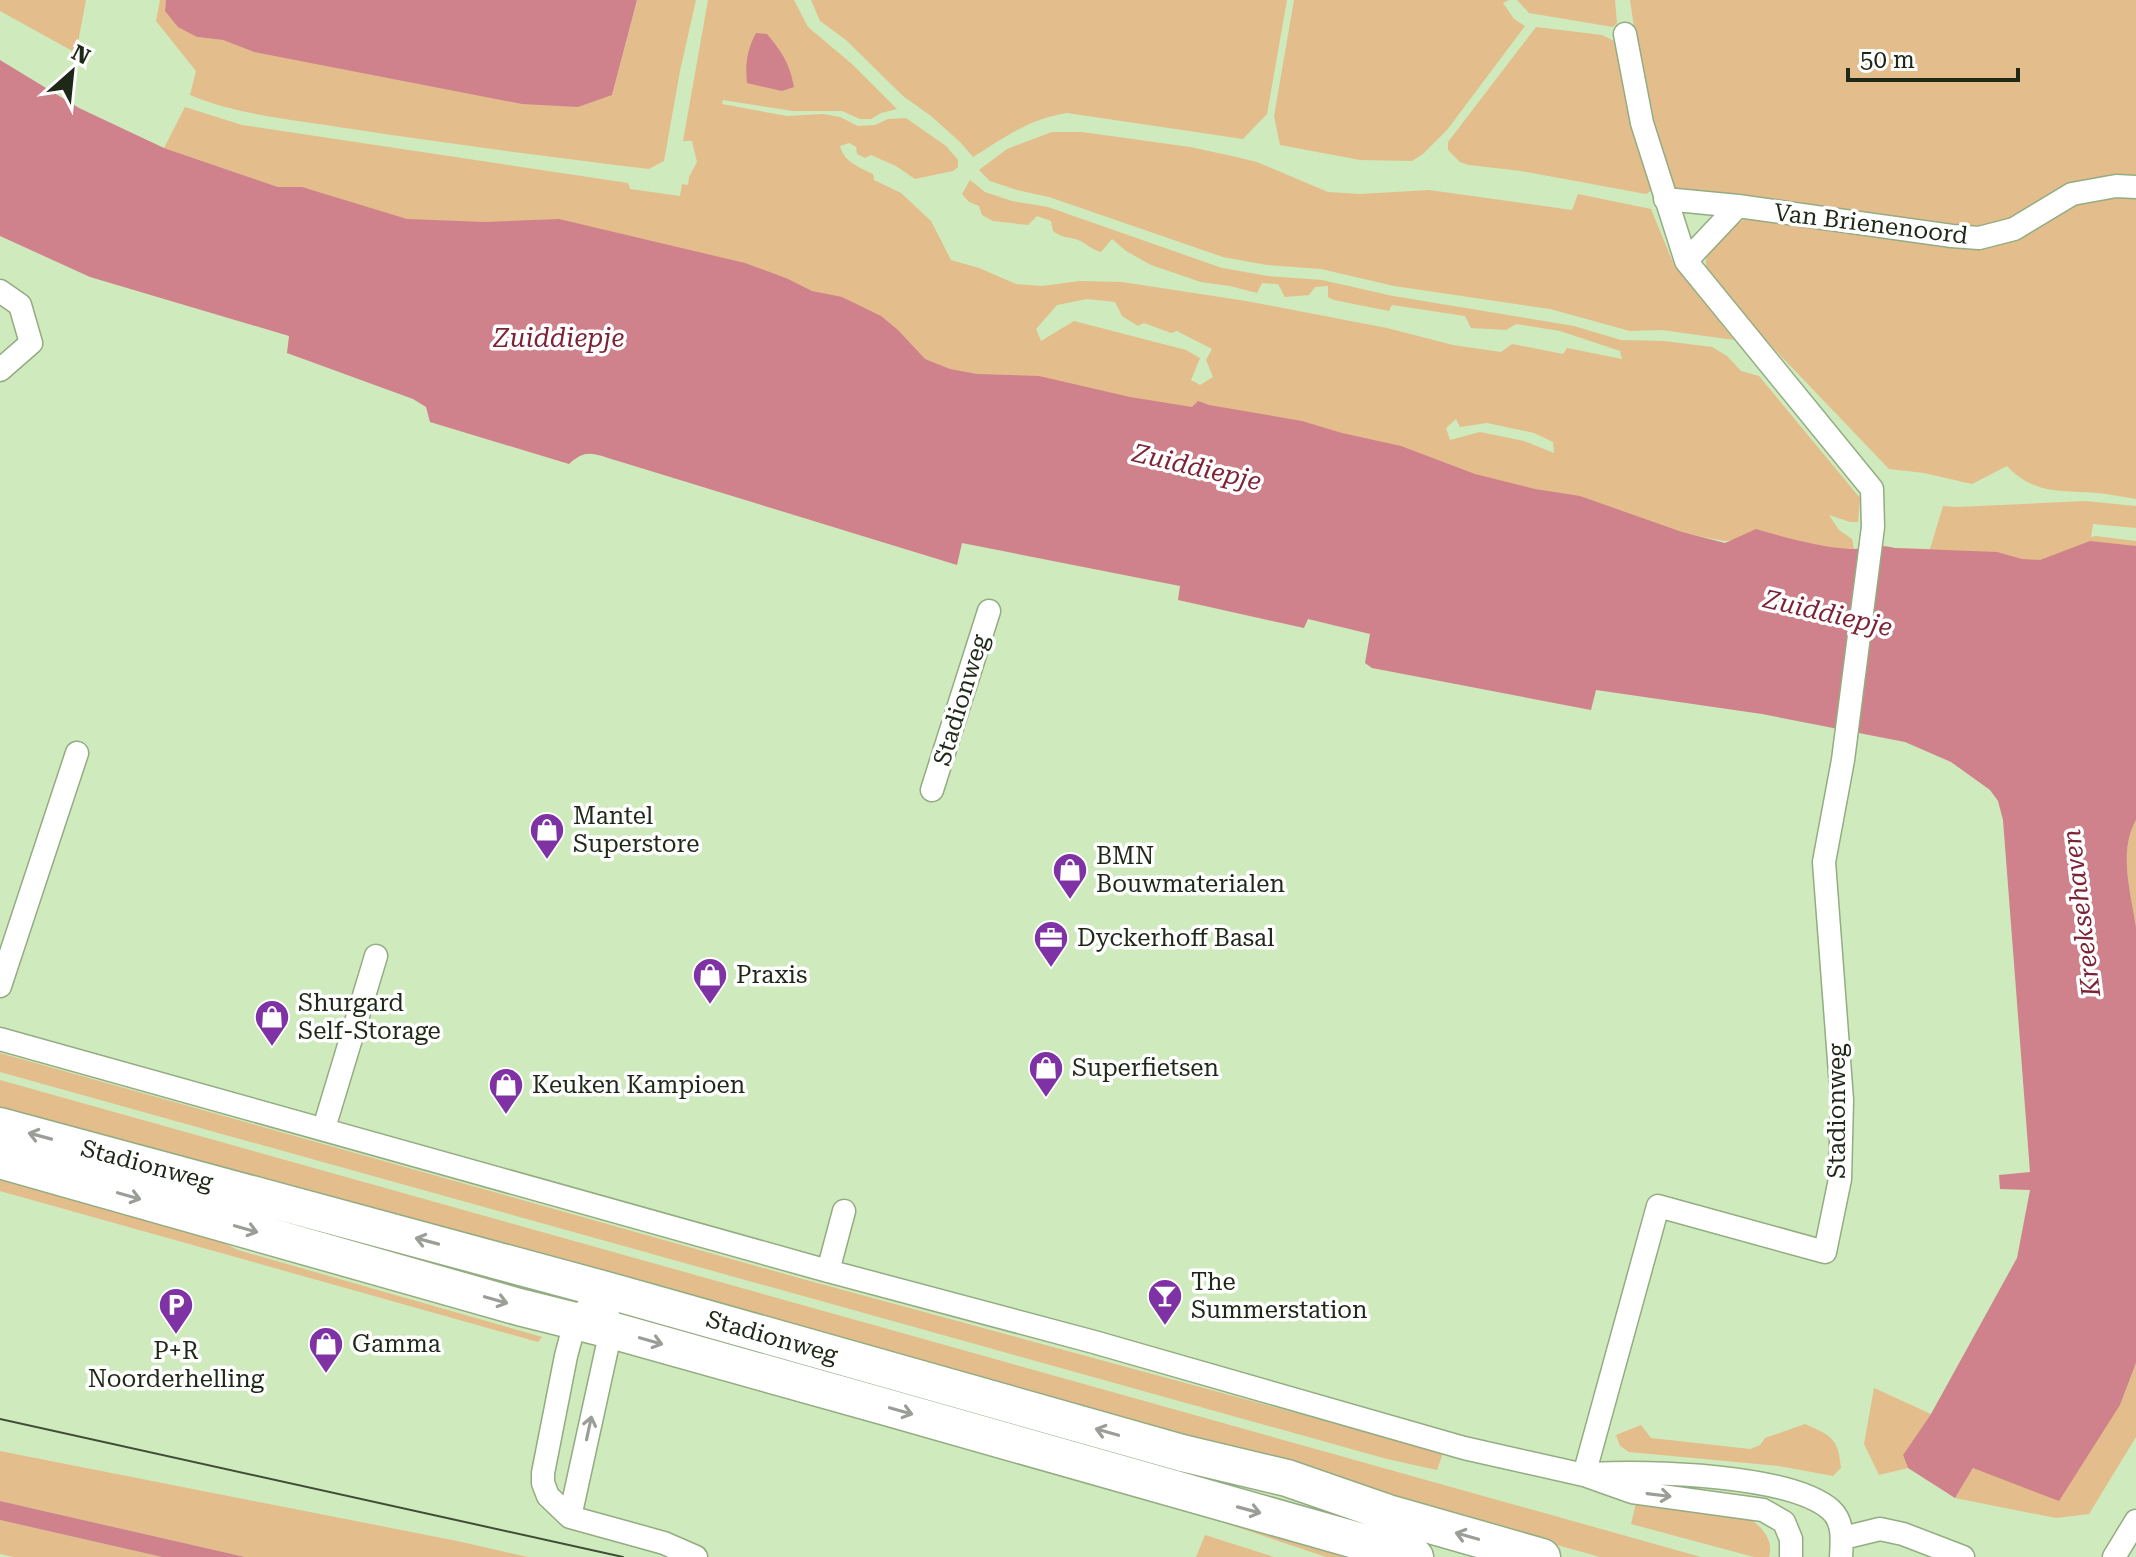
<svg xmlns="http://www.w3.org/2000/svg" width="2136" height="1557" viewBox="0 0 2136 1557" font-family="'Roboto Serif',serif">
	<rect width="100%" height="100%" fill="#cfeabd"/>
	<path fill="#e4bd8c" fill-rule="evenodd" d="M0 0H86L76 53 0 11Z
		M160 0H166L165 11 197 37 223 40 254 52 612 95 637 0H696L680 71 664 161 649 169C549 157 451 144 352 129 298 120 240 116 190 95L196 71 156 21Z
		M708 0H794L808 27 852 64 897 109 881 113 871 119H860L842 111H793L723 100 722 104 787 116 823 114 840 117 858 126 875 125 888 119 906 118 946 146 958 160V167L953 171 915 179 896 166 871 155 865 158 857 154 856 147 849 143 840 146C844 162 859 167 873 174L874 180 901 193 931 221 951 260 979 268 1016 284 1042 286 1080 281 1122 282 1246 301 1387 328 1453 345 1501 352 1512 344 1563 354 1567 348 1622 359 1620 351 1560 331 1516 324 1506 330 1471 328 1465 316 1392 305 1389 311 1334 300 1328 297V286L1315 287 1309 295 1285 297 1278 284 1262 283 1257 293 1230 286 1201 282 1151 265 1126 251 1112 239 1101 252C1090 249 1088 244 1078 240 1067 236 1064 239 1053 231L1051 221 1037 216 1028 225 993 221 982 215 979 206 969 202 962 194 970 180 985 192 1012 201 1048 207 1222 268 1268 276 1322 280 1393 296 1574 326 1621 340 1664 341 1712 347 1727 356 1741 371 1759 376 1860 498 1858 522H1850L1829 515 1839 530 1852 539 1854 549 1881 545 1895 548 1930 549 1943 506 1957 507 2085 501 2136 506V528L2093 524 2091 537 2096 536 2136 541V570L1862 561 1746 539 1724 541 1552 507 949 372 492 260 164 148 185 107 242 125 628 183 630 189 680 196 682 184 688 185 689 177 697 162 692 141H683ZM1087 299 1115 302 1122 316 1138 326 1144 323 1171 333 1177 331 1212 349 1206 360 1213 377 1200 385 1191 380 1200 358 1186 350 1074 321 1041 341 1036 329 1057 305ZM1456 419 1460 427 1487 423 1534 433 1553 442 1554 453 1524 441 1480 432 1450 440 1446 428Z
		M811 0H1287L1267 114 1243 139 1067 113C1028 119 1006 137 973 157L960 142 931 116 903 96 846 40 820 21Z
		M1294 0H1509L1503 3 1514 19 1525 26 1447 130 1423 154 1412 161 1360 160 1280 145 1274 116Z
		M1517 0H1615L1617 23 1613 27 1529 13Z
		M1630 0H2136V180L1982 230 1671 192 1643 88Z
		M1536 27 1602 35 1618 43 1654 189 1646 194 1521 171 1469 165 1460 162 1448 150V142Z
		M1052 132H1082L1190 147 1232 156 1257 162 1328 192 1360 194 1429 190 1572 210 1578 194 1651 209 1674 265 1734 340 1662 330 1630 331 1550 309 1394 286 1321 269 1267 265 1223 257 1049 197 1017 190 990 181 979 170 1007 149Z
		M2136 192V499C2123 497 2110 494 2097 493 2061 490 2034 495 2007 466L1972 484 1924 473 1889 469 1712 284C1711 279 1707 271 1706 265 1704 242 1731 229 1747 217L1949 243 2063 207Z
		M2136 820V927C2131 893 2118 852 2136 820Z
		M0 1053 799 1278 1443 1453 1437 1470 1387 1459 0 1072Z
		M0 1080 1701 1557H1600L0 1108Z
		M11 1178 187 1225 238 1250 542 1337 538 1342 0 1191V1180Z
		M2136 1363V1437L2089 1514 2056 1518 1955 1498 1973 1468 2120 1405Z
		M1874 1388 1931 1414 1903 1455 1908 1468 1879 1475 1864 1444Z
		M1805 1424C1832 1436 1838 1438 1841 1468L1833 1476 1779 1466 1629 1452 1620 1446 1616 1435 1641 1425 1651 1438 1750 1449 1760 1445 1765 1438Z
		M0 1451 457 1541 528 1557H245L0 1501Z
		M1636 1503 1746 1517C1761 1525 1774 1539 1769 1557H1754L1631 1524Z
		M1198 1514 1353 1557H1326Z
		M0 1520 162 1557H14L0 1554Z
		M1205 1535 1274 1557H1196Z"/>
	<path fill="#cf828b" d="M166 0H637L612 95 578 107 522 104 254 52 223 40 197 37 178 27 165 11Z
		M756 33 767 34C782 52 790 64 794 87L782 91 747 83C745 64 747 50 756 33Z
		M0 60 79 108 164 148 278 187H302L407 219 485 222 559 219 745 263 786 278 812 291 842 297 881 316 898 330 925 359 950 369 977 374 1039 376 1130 397 1192 407 1198 401 1209 405 1302 421 1342 433 1401 446 1475 474 1535 489 1580 496 1682 532 1725 543 1756 529C1787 538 1819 547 1850 549 1867 550 1876 544 1895 548L1997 552 2022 559 2040 560 2090 541 2136 546V820C2118 852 2131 893 2136 927V1363L2120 1405 2059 1501 1973 1468 1955 1498 1908 1468 1903 1455 1931 1414 2017 1258 2030 1190 2000 1189 1999 1175 2030 1172 2003 820 1998 801 1990 790 1951 762 1905 742 1762 714 1596 690 1591 710 1372 668 1365 663 1370 634 1308 619 1304 628 1178 600 1180 586 962 543 957 565 618 461C596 455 587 447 569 464L430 422 426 407 413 399 287 353 289 336 90 277 0 236Z
		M0 1501 245 1557H162L0 1520Z"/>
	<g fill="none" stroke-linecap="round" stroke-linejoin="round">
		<defs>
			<path id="street" d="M1665 199 1738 206 1952 236 1979 238 2014 229 2072 194 2116 186 2136 187
				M1686 261 1738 206
				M0 291 20 305 31 343 0 370
				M932 790 989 611
				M0 986 77 753
				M0 1039 828 1271 1094 1342 1464 1448 1584 1475 1632 1492 1763 1510 1784 1522 1791 1539V1557
				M324 1128 376 956
				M828 1271 844 1211
				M603 1290 575 1322 566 1356 543 1473V1483L548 1496 570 1517 664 1543 696 1557
				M1594 1474C1648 1471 1790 1474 1831 1510 1844 1522 1842 1541 1841 1557
				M1584 1475 1658 1206 1825 1252 1840 1179 1842 1100 1824 862 1843 760 1873 527 1872 489 1686 261 1642 123 1625 34
				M570 1517 611 1330 603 1290
				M1843 1538 1880 1529 1903 1534 1963 1557
				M2114 1557 2136 1521"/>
			<path id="primary" d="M0 1126 617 1293 1182 1453 1287 1478 1388 1513 1542 1557
				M0 1160 519 1307 611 1330 886 1407 1415 1557"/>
		</defs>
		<use href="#street" stroke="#93ac81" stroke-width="25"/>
		<use href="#primary" stroke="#93ac81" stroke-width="39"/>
		<use href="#street" stroke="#fff" stroke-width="22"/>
		<use href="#primary" stroke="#fff" stroke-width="36"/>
		<path stroke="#3f4c36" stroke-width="2" d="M0 1419 623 1557"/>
	</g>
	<defs><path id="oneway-shaft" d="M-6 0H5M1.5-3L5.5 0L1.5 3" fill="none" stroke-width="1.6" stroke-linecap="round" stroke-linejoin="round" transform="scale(2)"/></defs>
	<g stroke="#9a9e97">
		<use href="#oneway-shaft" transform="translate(40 1136) rotate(-165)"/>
		<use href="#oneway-shaft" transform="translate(129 1196) rotate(16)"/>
		<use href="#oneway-shaft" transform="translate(246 1229) rotate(16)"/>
		<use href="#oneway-shaft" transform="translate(427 1241) rotate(-165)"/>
		<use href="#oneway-shaft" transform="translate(496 1300) rotate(16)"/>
		<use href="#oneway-shaft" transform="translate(651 1341) rotate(16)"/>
		<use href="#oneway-shaft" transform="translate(901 1411) rotate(16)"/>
		<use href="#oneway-shaft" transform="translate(589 1428) rotate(-78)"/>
		<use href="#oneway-shaft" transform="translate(1107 1432) rotate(-164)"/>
		<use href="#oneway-shaft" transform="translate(1659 1495) rotate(7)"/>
		<use href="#oneway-shaft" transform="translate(1249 1510) rotate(15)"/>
		<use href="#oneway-shaft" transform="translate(1467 1536) rotate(-164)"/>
	</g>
	<defs>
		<symbol id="shop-pin" viewBox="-11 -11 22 30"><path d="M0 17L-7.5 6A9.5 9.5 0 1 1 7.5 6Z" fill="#7f32a4" stroke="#fff"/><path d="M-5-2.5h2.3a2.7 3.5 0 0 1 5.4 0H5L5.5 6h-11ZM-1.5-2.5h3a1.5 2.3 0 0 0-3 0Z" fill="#fff"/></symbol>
		<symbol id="office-pin" viewBox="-11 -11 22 30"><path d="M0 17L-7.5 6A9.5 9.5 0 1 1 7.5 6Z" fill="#7f32a4" stroke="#fff"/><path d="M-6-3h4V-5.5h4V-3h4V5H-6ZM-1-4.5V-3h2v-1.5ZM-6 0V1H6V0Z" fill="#fff"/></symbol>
		<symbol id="bar-pin" viewBox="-11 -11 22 30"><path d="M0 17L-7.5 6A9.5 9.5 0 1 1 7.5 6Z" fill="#7f32a4" stroke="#fff"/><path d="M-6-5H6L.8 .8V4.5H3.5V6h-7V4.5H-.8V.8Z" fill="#fff"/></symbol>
		<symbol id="parking-pin" viewBox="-11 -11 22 30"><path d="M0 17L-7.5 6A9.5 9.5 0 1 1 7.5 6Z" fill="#7f32a4" stroke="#fff"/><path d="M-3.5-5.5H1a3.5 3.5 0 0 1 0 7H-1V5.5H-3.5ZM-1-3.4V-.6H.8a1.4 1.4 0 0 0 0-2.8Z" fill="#fff"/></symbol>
	</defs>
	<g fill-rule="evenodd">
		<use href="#shop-pin" x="527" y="810" width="40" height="54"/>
		<use href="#shop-pin" x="1050" y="850" width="40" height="54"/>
		<use href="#office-pin" x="1031" y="918" width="40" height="54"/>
		<use href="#shop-pin" x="690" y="955" width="40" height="54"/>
		<use href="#shop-pin" x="252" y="997" width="40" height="54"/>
		<use href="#shop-pin" x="1026" y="1048" width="40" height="54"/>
		<use href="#shop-pin" x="486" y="1065" width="40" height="54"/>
		<use href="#bar-pin" x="1145" y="1276" width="40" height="54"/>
		<use href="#parking-pin" x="156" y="1285" width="40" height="54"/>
		<use href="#shop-pin" x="306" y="1324" width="40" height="54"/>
	</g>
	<g text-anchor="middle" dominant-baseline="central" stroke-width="7" stroke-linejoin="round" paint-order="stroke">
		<g font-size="24" fill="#1e2817" stroke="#fff">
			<text transform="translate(1871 224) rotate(7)">Van Brienenoord</text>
			<text transform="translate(961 700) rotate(-73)">Stadionweg</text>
			<text transform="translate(1837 1111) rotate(-90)">Stadionweg</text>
			<text transform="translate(147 1165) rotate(15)">Stadionweg</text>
			<text transform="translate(772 1337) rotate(16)">Stadionweg</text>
		</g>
		<g font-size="24" fill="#1e2817" stroke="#fff" text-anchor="start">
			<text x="573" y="816">Mantel<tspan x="573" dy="28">Superstore</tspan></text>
			<text x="1096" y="856">BMN<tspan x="1096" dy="28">Bouwmaterialen</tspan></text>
			<text x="1077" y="938">Dyckerhoff Basal</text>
			<text x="736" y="975">Praxis</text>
			<text x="298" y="1003">Shurgard<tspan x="298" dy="28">Self-Storage</tspan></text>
			<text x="1072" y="1068">Superfietsen</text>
			<text x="532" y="1085">Keuken Kampioen</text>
			<text x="1191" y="1282">The<tspan x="1191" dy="28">Summerstation</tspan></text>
			<text x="352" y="1344">Gamma</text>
			<text x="176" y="1351" text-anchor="middle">P+R<tspan x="176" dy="28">Noorderhelling</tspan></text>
		</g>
		<g font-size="26" font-style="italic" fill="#7e2235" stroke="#fff">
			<text x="559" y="338">Zuiddiepje</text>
			<text transform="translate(1197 467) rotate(13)">Zuiddiepje</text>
			<text transform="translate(1828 613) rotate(13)">Zuiddiepje</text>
			<text transform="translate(2081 913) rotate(-97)">Kreeksehaven</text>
		</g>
	</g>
	<g transform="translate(72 72) rotate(27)" stroke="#ffffff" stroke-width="6" paint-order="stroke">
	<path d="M0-6L14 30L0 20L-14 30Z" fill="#1e2817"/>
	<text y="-12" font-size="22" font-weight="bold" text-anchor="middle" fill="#1e2817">N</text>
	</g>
	<path d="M1848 68v12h170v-12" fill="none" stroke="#1e2817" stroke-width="4"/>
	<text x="1860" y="68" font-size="24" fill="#1e2817" stroke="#ffffff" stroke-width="6" paint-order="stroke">50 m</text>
</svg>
